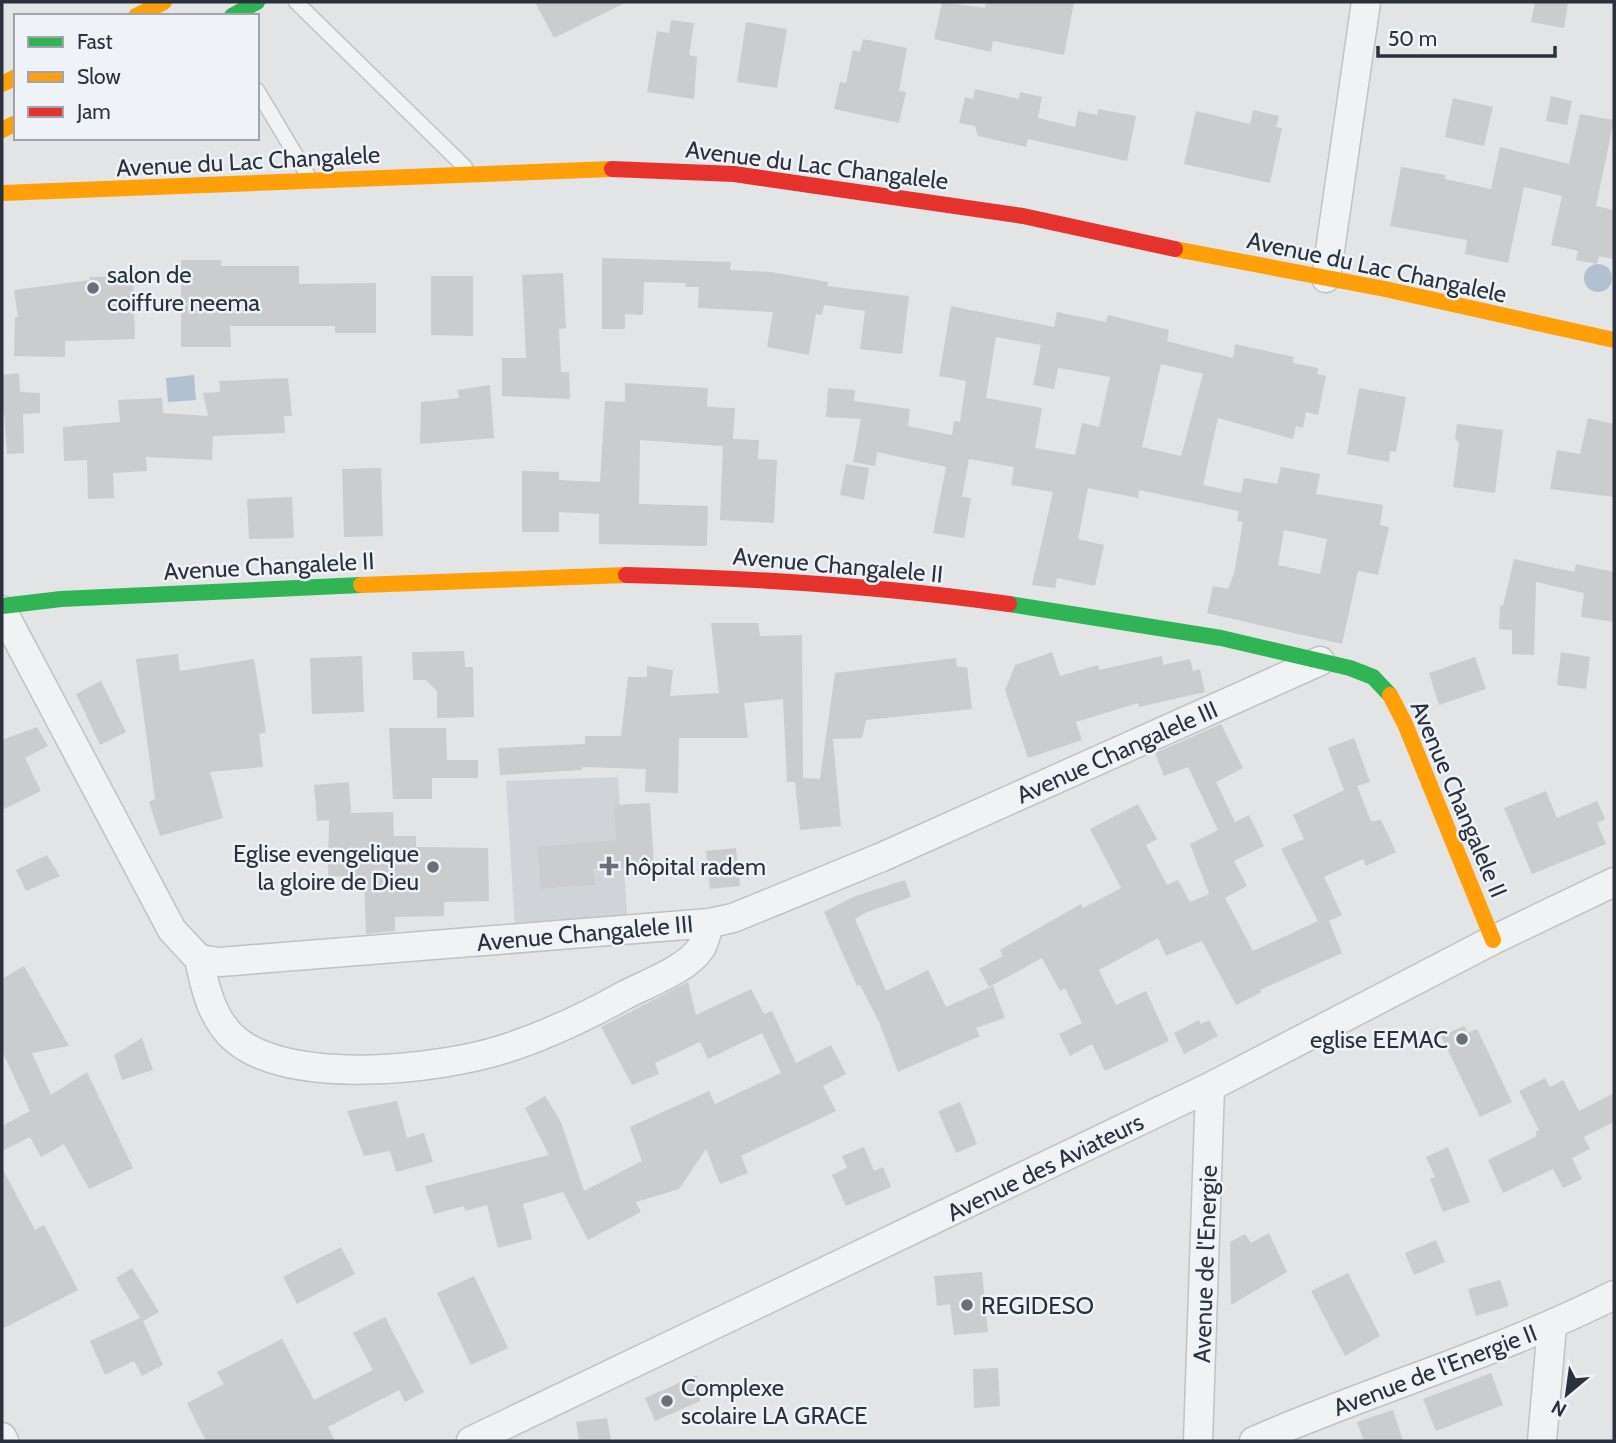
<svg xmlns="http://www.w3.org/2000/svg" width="1616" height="1443" viewBox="0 0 1616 1443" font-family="Cabin,sans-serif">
	<rect width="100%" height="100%" fill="#e2e4e6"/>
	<path fill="#d0d4d9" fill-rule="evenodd" d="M618 777 627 915 515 928 506 781ZM592 842 596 885 541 889Z"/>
	<path fill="#b2c1d0" d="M1584 278a14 14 0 1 1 28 0a14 14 0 1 1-28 0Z
		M194 375 196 400 168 402 166 378Z"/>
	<path fill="#caccce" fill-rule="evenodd" d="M535 2H627L554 38Z
		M942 2 985 8 986 2H1074L1064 55 993 41 991 52 934 39Z
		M1535 2H1568L1564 28 1531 22Z
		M671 20 694 23 689 55 697 57 694 99 647 92 657 31 669 33Z
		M746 22 787 29 777 88 737 82Z
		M863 39 907 48 899 91 906 92 899 123 834 109 840 82 846 83 853 50 860 52Z
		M975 89 1019 99 1020 92 1042 97 1038 118 1075 127 1078 111 1097 115 1098 109 1136 116 1127 161 1028 139 1026 147 978 136 975 126 959 123 965 97 973 99Z
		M1551 96 1572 101 1567 125 1546 121Z
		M1453 98 1493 107 1484 146 1445 137Z
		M1253 110 1279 116 1276 127 1282 128 1270 183 1184 164 1196 111 1250 124Z
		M1580 114 1614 120 1596 206 1614 210V259L1599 256 1597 264 1576 260 1578 251 1551 245 1562 196 1524 187 1508 263 1465 254 1467 240 1390 226 1401 167 1446 175 1445 179 1491 189 1500 147 1569 164Z
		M602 258 731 262 730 270 771 272 828 282 827 286 909 296 902 354 860 349 865 311 824 305 822 315 816 314 809 355 767 347 773 312 698 308 699 287H685L686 283 644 282 643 315 625 314V329H602Z
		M181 260H221V266H299V284L376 283V333H335V326H230L231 347H181Z
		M563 273 566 328 559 329 561 372H569L570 399 502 396V358H526L522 275Z
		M133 276 135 339 65 341V357L14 356 15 317H18L14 290 90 280 89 277Z
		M431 276H473V336L431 335Z
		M951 306 1054 327 1057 312 1106 322 1108 315 1169 330 1167 341 1233 358 1235 344 1294 357 1293 363 1318 368 1317 374 1326 376 1318 415 1306 412 1303 428 1296 426 1293 439 1218 418 1203 485 1241 493 1244 478 1277 484 1281 467 1320 474 1316 494 1383 505 1380 525 1389 527 1378 575 1358 571 1342 644 1207 613 1213 586 1228 589 1234 573 1243 522 1237 521 1239 511 1139 490 1138 498 1088 488 1078 539 1104 545 1095 586 1057 578 1055 588 1032 585 1053 492 1011 485 1014 467 969 459 962 497 971 498 964 538 933 533 946 467 877 452 875 466 853 462 861 419 826 417 828 388 855 390 854 401 910 409 908 426 952 435 954 421 960 422 966 381 939 376ZM996 337 1041 345 1033 385 1054 389 1058 368 1110 377 1099 427 1082 423 1075 455 1035 448 1042 408 986 398ZM1161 364 1203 374 1181 456 1142 447ZM1284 530 1327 539 1320 574 1278 565Z
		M19 373 20 392 40 393V413L23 414 24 453 7 454 4 414H2V375Z
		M288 378 292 416H284L285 433 213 436 212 460 146 457 147 471 113 473 114 498 88 499 87 460 64 461 63 427 120 422 118 400 162 398 163 413 208 416 203 393 220 392 219 381Z
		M625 383 708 388 707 407 735 408 733 439 759 440 758 459 777 460 774 523 720 520 723 446 640 440 639 504 708 506 707 546 599 544V514L559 512V532H522V471L559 472V480L600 482 605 401 625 402Z
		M490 385 494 438 420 444 421 402 459 398 457 390Z
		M1359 388 1406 397 1396 452 1390 451 1389 462 1347 454Z
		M1588 418 1614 424V497L1550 489 1557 450 1580 454Z
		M1457 424 1503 430 1495 493 1453 487 1459 443 1455 439Z
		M846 464 869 468 864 500 840 495Z
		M381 468 383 536 344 537 342 469Z
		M292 497 294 538 249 539 247 499Z
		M1514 559 1574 572 1576 564 1614 572V622L1581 617 1584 593 1536 582 1534 655 1512 654V630L1499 629 1500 606H1503Z
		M711 623H758L760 636 802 635 803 778 820 779 835 673 956 658 957 667H967L972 709 866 720 862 738 833 739 841 826 800 830 795 782H787L783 699 744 703 748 738H679L678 793 645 792 646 769 582 767V770L500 775 498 748 585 744V736H621L628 677H647V666L673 670 670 696 719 693Z
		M464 651 465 667H473L474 717 437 718V691L426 680H413L412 652Z
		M1052 652 1060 676 1098 665 1099 670 1162 656 1163 665 1190 659 1193 671 1200 669 1205 692 1139 707 1138 703 1076 722 1082 740 1028 758 1005 690 1015 665Z
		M1561 652 1590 657 1586 689 1557 685Z
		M178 654 180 671 254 659 266 732 259 734 263 767 210 772 223 818 160 836 149 802 155 799 136 659Z
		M362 656 364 712 312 714 310 658Z
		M1475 657 1486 689 1439 705 1429 673Z
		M101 681 126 732 100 745 76 694Z
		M1221 724 1243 768 1216 782 1235 822 1249 815 1264 846 1234 861 1247 886 1225 898 1253 951 1318 921 1281 849 1304 839 1293 815 1344 790 1328 748 1354 738 1370 782 1357 786 1371 821 1381 820 1396 852 1366 866 1363 859 1324 877 1342 915 1329 921 1342 953 1260 990 1262 992 1236 1005 1202 941 1166 956 1158 938 1099 970 1116 1005 1146 991 1169 1041 1105 1071 1092 1044 1070 1056 1059 1034 1082 1023 1065 988 1060 991 1042 958 989 987 979 969 1003 956 1000 950 1081 904 1083 908 1121 888 1090 829 1138 804 1157 839 1146 845 1167 885 1178 880 1190 902 1209 894 1190 844 1218 830 1188 767 1164 776 1155 753Z
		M37 727 48 746 25 758 41 791 2 810V740Z
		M389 728H446L447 760H478V778H432V799H393Z
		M349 782 351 813 393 812 394 836H416V847L488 848 489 901 444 902V916L395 917V931L366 934 364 877 328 876 329 820 317 821 314 785Z
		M1546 791 1557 818 1597 801 1605 819 1597 823 1606 844 1532 874 1504 808Z
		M650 803 654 866 594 869 596 885 541 889 537 847 616 840 614 805Z
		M736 848 740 886 710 889 706 851Z
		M47 855 60 876 26 891 16 870Z
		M905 880 911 897 867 912 855 919 886 991 928 970 946 1007 993 986 1005 1018 976 1028 980 1036 898 1072 879 1022 860 985 857 986 824 912 853 897Z
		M24 966 69 1046 32 1053 51 1095 87 1072 133 1168 89 1189 64 1144 41 1157 30 1137 2 1151V1126L30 1111 2 1051V979Z
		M688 982 696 1015 751 989 764 1014 772 1011 796 1063 831 1045 846 1074 823 1086 836 1111 741 1156 748 1173 720 1184 706 1149 679 1189 636 1202 641 1212 588 1240 563 1192 523 1204 532 1239 498 1248 487 1205 465 1211 464 1206 434 1214 425 1186 549 1155 525 1108 545 1096 561 1122 584 1191 642 1161 630 1127 709 1091 715 1104 781 1073 762 1033 708 1059 700 1042 655 1063 659 1074 632 1085 601 1027Z
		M1199 1020 1201 1024 1209 1020 1218 1036 1184 1054 1174 1033Z
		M1464 1026 1468 1033 1477 1029 1512 1102 1480 1117 1441 1036Z
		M142 1038 153 1070 122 1080 114 1055Z
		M1545 1078 1550 1087 1563 1080 1579 1111 1614 1093V1122L1584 1137 1590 1149 1572 1158 1582 1179 1563 1188 1553 1169 1503 1193 1488 1160 1537 1136 1535 1132 1539 1130 1519 1091Z
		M397 1101 407 1138 424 1133 433 1162 396 1172 390 1151 364 1156 347 1111Z
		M960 1102 977 1144 956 1153 938 1111Z
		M864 1147 874 1171 883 1167 891 1187 846 1206 832 1175 847 1168 842 1156Z
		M1448 1147 1470 1202 1443 1212 1430 1179 1435 1177 1426 1157Z
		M2 1168 35 1230 44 1225 78 1290 2 1329Z
		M1269 1233 1287 1272 1231 1305 1230 1242 1245 1234 1251 1243Z
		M1436 1240 1445 1262 1414 1275 1405 1253Z
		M341 1247 355 1274 297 1304 283 1277Z
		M132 1268 159 1312 143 1321 163 1365 142 1376 134 1361 105 1375 90 1341 140 1318 116 1278Z
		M982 1272 988 1332 954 1335 950 1304 937 1306 934 1276Z
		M1348 1273 1380 1336 1345 1356 1311 1291Z
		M474 1276 508 1348 471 1365 437 1293Z
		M1500 1280 1509 1306 1476 1316 1468 1289Z
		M385 1317 424 1392 405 1402 399 1390 328 1427 335 1441H206L187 1403 224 1384 217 1372 282 1339 314 1400 373 1370 353 1333Z
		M998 1368 1000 1406 974 1408 973 1369Z
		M1491 1373 1503 1405 1436 1431 1423 1399Z
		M697 1375 700 1401 655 1421 645 1398Z
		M1393 1410 1403 1441H1364L1357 1422Z
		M607 1418 611 1441H579L576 1422Z"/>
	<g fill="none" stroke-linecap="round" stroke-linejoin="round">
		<defs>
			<path id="lane" d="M296 2 465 167
				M257 90 310 179"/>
			<path id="street" d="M1326 278 1366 2
				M2 610 172 930 199 959 220 962 710 923 733 918 882 857 1320 661
				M199 959C205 988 212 1020 236 1040 292 1086 438 1070 504 1049 545 1036 587 1016 625 995 648 983 686 970 701 948 705 941 707 930 710 923
				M2 1437 4 1441
				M471 1441 1210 1087 1493 940 1614 882
				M1198 1441 1210 1087
				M1254 1441C1373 1389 1499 1353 1614 1295
				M1542 1441 1552 1326"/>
		</defs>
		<use href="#lane" stroke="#c0c2c4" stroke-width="17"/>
		<use href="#street" stroke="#c0c2c4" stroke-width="31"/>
		<use href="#lane" stroke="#f1f2f3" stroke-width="14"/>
		<use href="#street" stroke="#f1f2f3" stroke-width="28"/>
		<path stroke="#30b455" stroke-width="16" d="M232 16 257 2
			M1009 604 1221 638 1350 668 1373 677 1390 695
			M2 606 61 599 361 585"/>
		<path stroke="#ff9f0a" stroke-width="16" d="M136 16 164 2
			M2 84 16 77
			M2 130 16 123
			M2 193 612 169
			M1175 249 1385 289 1614 340
			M361 585 626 575
			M1390 695 1405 724 1493 940"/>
		<path stroke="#e5322d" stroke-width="16" d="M612 169 734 174 1023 216 1175 249
			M626 575C755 578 881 586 1009 604"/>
	</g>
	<g fill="#6a7079" stroke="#eff2f6" stroke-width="2.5">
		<circle cx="93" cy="288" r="7"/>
		<path d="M605.5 855.5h7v7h7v7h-7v7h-7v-7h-7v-7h7z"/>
		<circle cx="433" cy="867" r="7"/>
		<circle cx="1462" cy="1039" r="7"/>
		<circle cx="967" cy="1305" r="7"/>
		<circle cx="667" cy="1401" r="7"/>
	</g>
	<g text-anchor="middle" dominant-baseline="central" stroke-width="5" stroke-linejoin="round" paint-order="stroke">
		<g font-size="24" fill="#29323e" stroke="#eff2f6">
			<text transform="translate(248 161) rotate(-3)">Avenue du Lac Changalele</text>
			<text transform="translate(817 165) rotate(7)">Avenue du Lac Changalele</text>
			<text transform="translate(1377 267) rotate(12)">Avenue du Lac Changalele</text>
			<text transform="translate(838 565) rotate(5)">Avenue Changalele II</text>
			<text transform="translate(269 566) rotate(-3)">Avenue Changalele II</text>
			<text transform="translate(1117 752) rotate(-24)">Avenue Changalele III</text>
			<text transform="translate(1459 799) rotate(67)">Avenue Changalele II</text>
			<text transform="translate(585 933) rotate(-5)">Avenue Changalele III</text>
			<text transform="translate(1045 1167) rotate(-26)">Avenue des Aviateurs</text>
			<text transform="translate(1205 1264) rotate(-88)">Avenue de l'Energie</text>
			<text transform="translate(1435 1370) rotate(-21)">Avenue de l'Energie II</text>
		</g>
		<g font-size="24" fill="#29323e" stroke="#eff2f6" text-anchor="start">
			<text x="107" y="274">salon de<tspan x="107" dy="28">coiffure neema</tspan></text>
			<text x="419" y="853" text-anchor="end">Eglise evengelique<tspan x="419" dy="28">la gloire de Dieu</tspan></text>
			<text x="625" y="866">hôpital radem</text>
			<text x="1448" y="1039" text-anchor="end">eglise EEMAC</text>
			<text x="981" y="1305">REGIDESO</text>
			<text x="681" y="1387">Complexe<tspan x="681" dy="28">scolaire LA GRACE</tspan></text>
		</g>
	</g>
	<rect width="1616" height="1443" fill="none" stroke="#29323e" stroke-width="7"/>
	<rect x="14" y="14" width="245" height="126" fill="#eff2f6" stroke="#a0a5ac" stroke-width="2"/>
	<rect x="28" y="37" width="35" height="10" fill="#30b455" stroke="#a0a5ac" stroke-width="2"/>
	<text x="77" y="49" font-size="21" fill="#29323e">Fast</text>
	<rect x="28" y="72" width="35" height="10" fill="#ff9f0a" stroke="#a0a5ac" stroke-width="2"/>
	<text x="77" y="84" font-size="21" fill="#29323e">Slow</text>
	<rect x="28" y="107" width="35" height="10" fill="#e5322d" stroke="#a0a5ac" stroke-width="2"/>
	<text x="77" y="119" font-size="21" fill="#29323e">Jam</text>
	<g transform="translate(1567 1394) rotate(209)" stroke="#eff2f6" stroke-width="5" paint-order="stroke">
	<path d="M0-5L12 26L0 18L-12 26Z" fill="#29323e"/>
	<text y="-10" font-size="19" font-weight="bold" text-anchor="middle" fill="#29323e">N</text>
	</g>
	<path d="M1378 46v10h177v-10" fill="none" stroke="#29323e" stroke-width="3.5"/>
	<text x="1388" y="46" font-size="21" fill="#29323e" stroke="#eff2f6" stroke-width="5" paint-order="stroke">50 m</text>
</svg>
